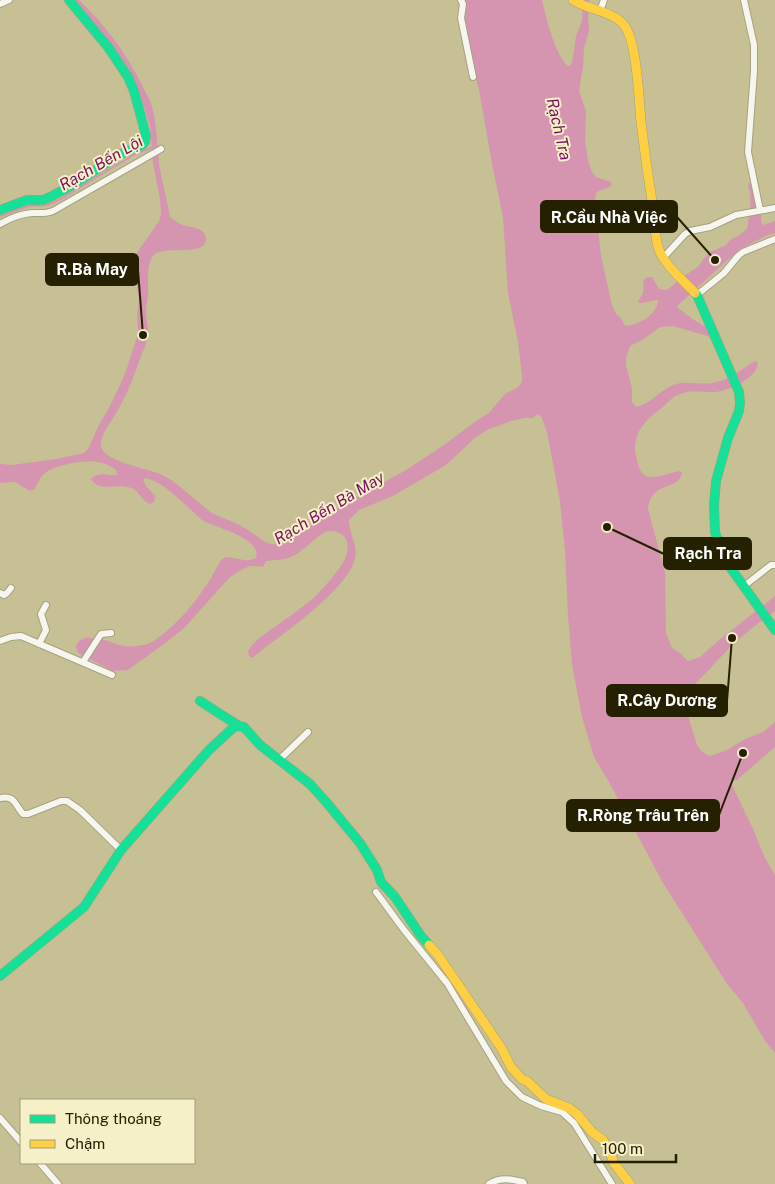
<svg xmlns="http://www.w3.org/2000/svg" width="775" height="1184" viewBox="0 0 775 1184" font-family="'Public Sans',sans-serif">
	<rect width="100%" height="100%" fill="#c6c094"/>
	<path fill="#d595b0" d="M71 0H79C104 24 125 51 141 83 144 89 148 96 151 103 157 123 157 144 159 164 162 182 167 199 170 217 174 220 181 225 186 226 194 228 205 228 206 239 207 258 162 244 153 256 145 267 149 285 148 297 147 302 146 307 146 312 146 319 149 328 148 334 147 342 144 349 141 356 135 374 128 392 119 408 114 418 106 427 102 438 101 442 100 445 102 449 108 462 146 468 160 474 176 481 188 494 202 505 206 508 209 512 214 514 225 519 238 523 248 530 262 538 266 548 285 543L336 509 406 470 444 445 476 421 489 413 505 394 518 387 522 382V377L518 342 508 293 503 217 493 169 479 90 462 20 463 0H542C546 17 555 55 568 66H570L572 63 576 36 582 21 583 0H589L588 13 589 31 584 48 583 67 579 91 586 111 585 140 588 160 592 172 596 177 611 182 612 185C607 190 600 189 596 193L595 199 601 256 612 305 616 314 621 318 625 326C639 325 657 315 658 300L641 303H639L638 301C639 301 642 294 643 293 645 285 639 277 652 277L659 289 667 290 684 276 698 267 708 253 726 245 730 240 738 236 747 229C749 218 753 196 748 187L749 183 752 184 757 210 761 215V222L763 225 775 221V233L766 236 740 249 677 306 678 308 694 320 708 328 711 337 673 326 660 327 644 339 630 346 626 358V365L632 388V402L636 407C651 404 660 390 673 385 686 380 699 385 712 383 728 381 742 369 755 361L758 363C757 370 753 374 748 378 739 386 728 390 716 392 706 393 696 390 686 392 683 393 678 395 675 396 671 399 667 403 664 406 657 412 649 417 644 424 638 430 635 441 635 449 640 488 651 477 680 471L682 473C679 491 651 480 648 509L665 572 666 633 672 648 680 653 688 661 700 657 718 641 775 596V611C755 625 735 641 719 659 715 662 712 667 709 670 700 679 691 686 689 698 686 710 689 721 693 732 696 743 698 752 710 756L727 750 745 739 763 732 775 722V747L737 780 730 781 753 829 765 858 775 875V1053L765 1041 743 1003 727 984 663 883 609 782 594 757 582 717 572 665 568 615 565 551 560 501 547 432 542 418 538 414 533 418H525L511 421 487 430 476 437 446 465 393 496 359 510 349 520C349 534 358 544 355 558 349 588 286 632 262 650L252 658 249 656 248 651C255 639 265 634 276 626 287 618 299 610 310 601 320 592 330 581 338 570 344 562 349 553 347 542 345 534 337 531 329 531 320 532 305 550 295 555 286 560 276 560 266 561L263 567 256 566H250L243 569 230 577 184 628 164 644 128 670 113 671 78 653 76 647C80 628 113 644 124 646 131 647 137 646 144 645 162 641 193 606 203 590 210 581 215 570 221 560 231 552 242 565 256 558 262 537 215 528 202 520 188 508 164 481 145 478L143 480 146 486 155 496 154 502 150 504C141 501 139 489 128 487 116 484 98 492 91 479 99 471 107 476 117 475L116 470C112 467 107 464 102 463 88 459 57 464 45 473 40 477 37 484 35 489L30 491 15 482 0 483V464L12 465 56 459 84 453 88 449 100 423 110 406 125 374 137 337 138 331 137 315 139 299 133 261 134 257 159 221 161 215 160 199 153 163 150 126 141 98Z"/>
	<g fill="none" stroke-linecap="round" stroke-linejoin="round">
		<path stroke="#d595b0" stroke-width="2" d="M0 216 29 206 46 205 59 200 135 154 153 147"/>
		<defs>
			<path id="street" d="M461 0 463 4 461 18 473 77
				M744 0 754 45V71L748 152 760 210
				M0 4 9 0
				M600 11 604 0
				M0 224C10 218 20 214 32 213 39 213 46 214 53 211L161 149
				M663 258 685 234 690 231 710 227 736 215 775 208
				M697 295 724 273 738 256 743 252 775 239
				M744 586 771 565H775
				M0 593 4 595 7 593 11 588
				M0 641 11 637 21 636 112 675
				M39 644 46 630 41 614 46 605
				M83 662 101 634 111 633
				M280 759 308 732
				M0 798C15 795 14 804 23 814H28L61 801H67L80 810 121 850
				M376 892 404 930 447 983 506 1081 522 1097 541 1106 562 1112 574 1123 612 1184
				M0 1118 21 1142
				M40 1163 58 1184
				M489 1184C500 1177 510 1179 523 1182L524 1184"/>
			<path id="fast" d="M0 210 27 200H43L52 196 69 187 123 153 142 145 145 142 146 136 140 113 134 91 128 77 108 47 69 0
				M695 293 697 295 739 392 740 403 739 411 728 438 716 481 714 505 715 532 725 560 775 630
				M200 701 239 726 244 727 260 745 310 784 327 803 360 843 377 870 381 882 395 897 421 936 429 945
				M0 976 84 907 121 850 209 750 234 727 239 726"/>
			<path id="slow" d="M573 0C588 10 613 11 624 25 637 41 639 100 641 122 644 146 647 170 651 194 653 212 654 230 658 247 663 264 683 280 695 293
				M429 945 438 955 502 1049 511 1067 522 1079 527 1081 546 1099 569 1108 577 1114 592 1132 603 1140 608 1147 614 1163 630 1184"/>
		</defs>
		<use href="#street" stroke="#a6a17e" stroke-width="8"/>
		<use href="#fast" stroke="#a6a17e" stroke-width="10"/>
		<use href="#slow" stroke="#a6a17e" stroke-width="10"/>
		<use href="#street" stroke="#f6f6ef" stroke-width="6"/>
		<use href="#fast" stroke="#16e098" stroke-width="9"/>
		<use href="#slow" stroke="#ffcf43" stroke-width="9"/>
	</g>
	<g text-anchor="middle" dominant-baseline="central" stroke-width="4" stroke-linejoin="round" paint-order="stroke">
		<g font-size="16" font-style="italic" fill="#790e5e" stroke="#f5f0c8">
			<text transform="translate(559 129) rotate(77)">Rạch Tra</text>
			<text transform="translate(101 163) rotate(-30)">Rạch Bến Lội</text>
			<text transform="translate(329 508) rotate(-31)">Rạch Bến Bà May</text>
		</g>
	</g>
	<path fill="none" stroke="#252000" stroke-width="2" d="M715 260L677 217M143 335L138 270M607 527L664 554M732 638L727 701M743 753L719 815"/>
	<g fill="#252000" stroke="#f5f0c8" stroke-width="2">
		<circle cx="715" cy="260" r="5"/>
		<circle cx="143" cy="335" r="5"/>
		<circle cx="607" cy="527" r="5"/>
		<circle cx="732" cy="638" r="5"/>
		<circle cx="743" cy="753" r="5"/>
	</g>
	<g fill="#252000" stroke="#252000" stroke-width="2">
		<rect x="541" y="201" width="136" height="31" rx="5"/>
		<rect x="46" y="254" width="92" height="31" rx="5"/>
		<rect x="664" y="538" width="87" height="31" rx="5"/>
		<rect x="607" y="685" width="120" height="31" rx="5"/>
		<rect x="567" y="800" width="152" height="31" rx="5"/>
	</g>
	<g font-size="16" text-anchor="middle" font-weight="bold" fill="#fff">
		<text x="609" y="223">R.Cầu Nhà Việc</text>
		<text x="92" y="275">R.Bà May</text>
		<text x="708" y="559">Rạch Tra</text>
		<text x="667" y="706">R.Cây Dương</text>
		<text x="643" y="821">R.Ròng Trâu Trên</text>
	</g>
	<rect x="20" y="1099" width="175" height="65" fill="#f5f0c8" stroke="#a29d78"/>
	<rect x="30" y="1115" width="25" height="8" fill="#16e098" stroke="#a29d78"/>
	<text x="65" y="1124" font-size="15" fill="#252000">Thông thoáng</text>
	<rect x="30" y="1140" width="25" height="8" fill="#ffcf43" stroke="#a29d78"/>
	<text x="65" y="1149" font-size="15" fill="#252000">Chậm</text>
	<path d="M595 1154v8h81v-8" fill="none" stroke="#252000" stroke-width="2.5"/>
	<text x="602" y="1154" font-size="15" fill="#252000" stroke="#f5f0c8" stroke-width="4" paint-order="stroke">100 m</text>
</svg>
